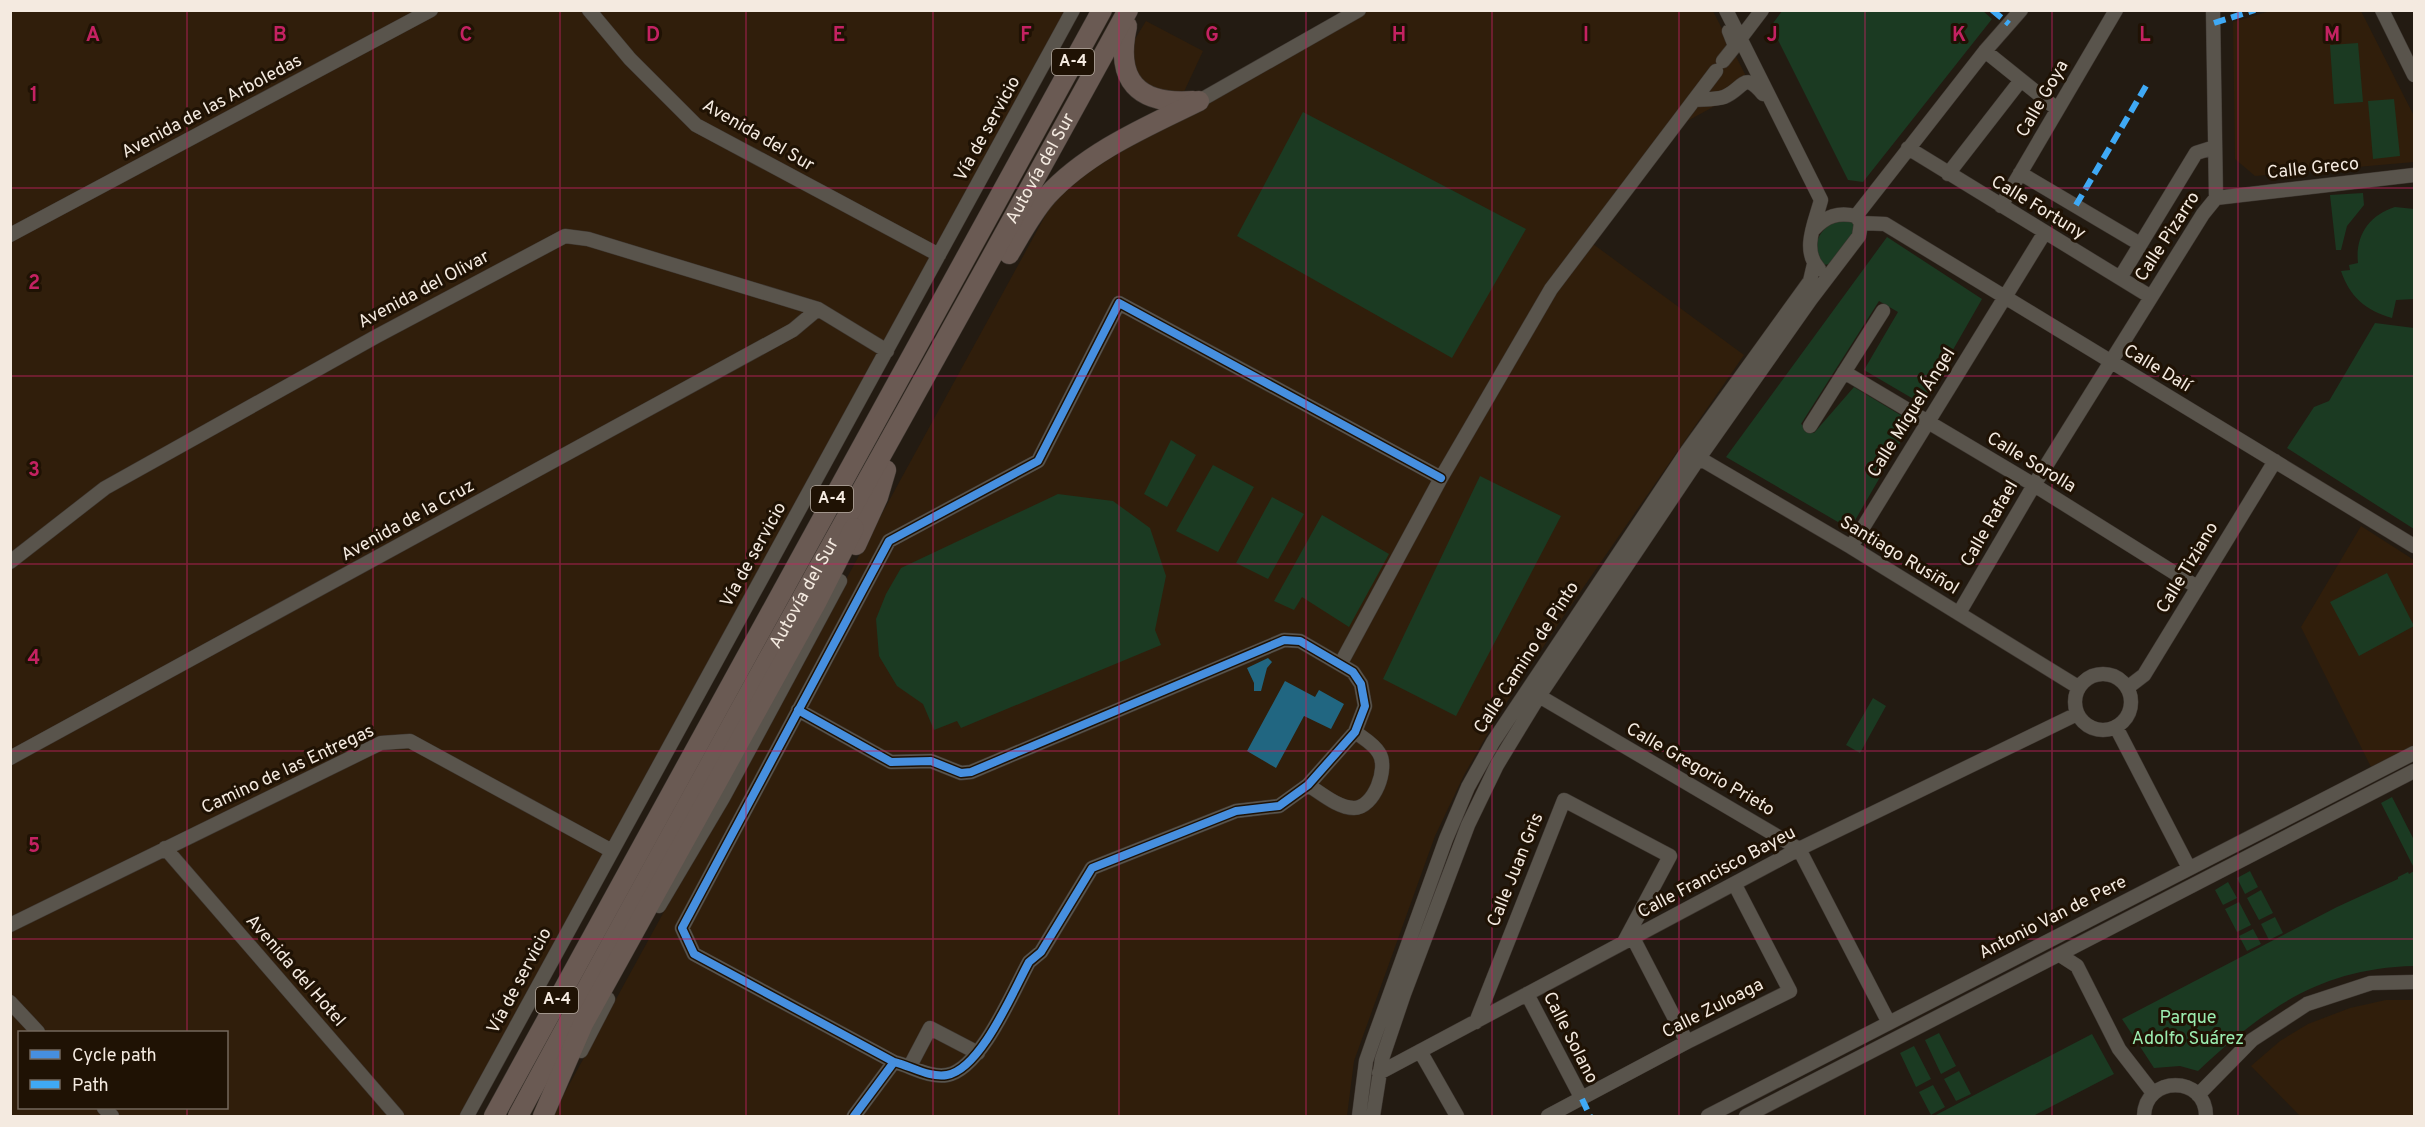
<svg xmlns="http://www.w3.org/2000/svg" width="2425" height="1127" viewBox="0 0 2425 1127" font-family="Overpass,sans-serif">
	<rect width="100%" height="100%" fill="#231b12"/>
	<path fill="#301e0b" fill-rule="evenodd" d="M10 11H1076L468 1116H11ZM20 1032H226V1108H20Z
		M1368 11H1713L1751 86 1682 124 1593 244 1744 355 1565 614 1499 714 1464 775 1435 836 1354 1061 1347 1116H552L1056 196 1085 169Z
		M2270 11H2361L2414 116V162L2255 176 2235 159 2233 22Z
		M1146 21 1203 51 1182 96 1143 86 1129 49Z
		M2361 526 2414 560V745L2371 767 2301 627Z
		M2386 1000H2414V1116H2300L2251 1066 2280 1041 2308 1024 2350 1008Z"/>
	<path fill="#1b3a22" d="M1782 11 1982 10 1992 19 1863 182 1848 180 1771 26Z
		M2358 43 2363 102 2334 104 2330 45Z
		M2394 99 2400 156 2373 159 2368 101Z
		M1303 112 1526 229 1452 358 1237 236Z
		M2363 193 2364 205 2347 226 2341 250H2336L2330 195Z
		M2395 207 2414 209V299L2396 300 2392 318C2365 310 2350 297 2341 271L2350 270 2349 265 2358 263C2355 236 2369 215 2395 207Z
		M1834 221 1853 222 1856 230 1831 264 1823 265C1809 248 1818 232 1834 221Z
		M1887 237 1982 299 1922 404 1864 370 1898 312 1879 301 1801 424 1814 433 1854 387 1912 422 1850 529 1726 457Z
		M2375 323 2414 328V529L2287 448 2314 407 2329 401Z
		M1171 440 1196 455 1167 507 1144 494Z
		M1213 465 1254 487 1218 552 1176 531Z
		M1480 476 1561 516 1456 716 1383 679Z
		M1058 494 1113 501 1150 528 1166 576 1155 630 1161 645 961 728 957 721 934 730 923 704 897 686 879 656 876 619 886 594 901 568Z
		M1272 497 1304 514 1268 579 1236 563Z
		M1322 515 1389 554 1349 627 1302 597 1294 610 1274 601Z
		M2387 573 2414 626 2359 656 2330 602Z
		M1873 698 1886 706 1860 753 1846 745Z
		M2392 797 2414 840V868L2381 803Z
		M2250 871 2258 887 2245 894 2237 878Z
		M2414 871V966C2321 968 2264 1009 2198 1071L2180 1066 2154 1068 2122 1019 2337 907 2398 879V877L2408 872 2409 874Z
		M2228 882 2237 898 2223 905 2215 890Z
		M2261 890 2273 913 2259 920 2247 898Z
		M2239 902 2251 925 2237 932 2225 909Z
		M2275 917 2283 933 2269 940 2261 924Z
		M2253 929 2261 944 2247 951 2239 936Z
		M1939 1033 1956 1066 1941 1074 1925 1040Z
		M2092 1034 2114 1074 2033 1116H1934Z
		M1914 1046 1931 1079 1916 1087 1900 1053Z
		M1959 1071 1971 1094 1956 1101 1944 1079Z
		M1933 1085 1945 1107 1931 1115 1919 1092Z"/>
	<path fill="#216681" d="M1268 658 1272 662 1267 668 1261 691H1254V683L1247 668Z
		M1285 681 1315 697 1319 690 1344 704 1331 729 1304 716 1276 768 1247 751Z"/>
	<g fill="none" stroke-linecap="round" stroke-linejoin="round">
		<defs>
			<path id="minor" d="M589 10 630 59 696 125 939 255
				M1726 10 1821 200
				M2382 10 2414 75
				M1740 39 1762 10
				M1985 51 2057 109
				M1723 61 1735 46 1729 31
				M1694 100C1703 99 1715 100 1724 97 1744 89 1743 70 1763 94
				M1199 101 1359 10
				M1908 148 2151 297
				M2020 173 2140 244
				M1948 174 2021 80
				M2216 198 2414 175
				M2001 206 2116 10
				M1856 216 1985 51 2021 10
				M1861 223 1885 224 2414 546
				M10 235 431 10
				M1819 269C1801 250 1815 223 1821 200
				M2120 278 2196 153 2215 147
				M1844 372 2034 485 2197 587
				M1810 426 1883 311
				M1699 458 1851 547 2078 687
				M1851 547 2045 232
				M10 562 105 488 377 336 565 236 588 239 818 309 887 351
				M1959 613 2034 485 2203 214 2216 198 2213 10
				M1341 663 1441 478 1551 289 1716 71
				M2075 702a28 28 0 1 1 56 0a28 28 0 1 1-56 0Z
				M2127 688 2144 675 2275 461
				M1539 696 1799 849 1889 1023
				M798 710 891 762 931 761 961 773 971 772 1284 640 1300 641 1353 672 1361 684 1365 706 1355 732 1308 785 1279 806 1236 811 1092 868 1041 952 1029 962C1013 991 981 1069 947 1075 929 1078 911 1066 894 1062
				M2116 727 2189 868
				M10 758 793 330 818 309
				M1308 785C1321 793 1338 808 1354 808 1374 808 1389 768 1379 753 1374 744 1363 738 1355 732
				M165 848 397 1116
				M659 906 723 798 840 581
				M10 925 381 743 410 741 612 851
				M1633 938 1687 1042
				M2060 955 2077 966 2119 1049 2153 1093
				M1527 994 1582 1099
				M10 1002 38 1032
				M1476 1022 1564 800 1670 856 1624 942
				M581 1051 608 999
				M1420 1051 1457 1116
				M910 1066 930 1028 978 1053
				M1379 1073 1799 849 2077 714
				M2198 1095 2252 1040 2307 1004 2371 983 2414 982
				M104 1108 112 1116
				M467 1116 1073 10
				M854 1116 894 1062 694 954 682 928 889 541 1038 461 1119 303 1441 478
				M1359 1116 1366 1061 1374 1038 1446 839 1468 787 1493 742 1688 450 1810 281 1814 264
				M1373 1116 1382 1059 1404 994 1468 825 1497 765 1539 696 1699 458 1811 299 1859 236 1861 223 1856 216C1838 212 1826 216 1814 229
				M1548 1116 1687 1042 1790 991 1735 885
				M1708 1116 2414 753
				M1746 1116 2414 771
				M2144 1116C2145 1075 2206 1075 2206 1116"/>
			<g id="highway">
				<path d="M1127 26C1115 80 1137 105 1193 101"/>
				<path d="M1009 254C1021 234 1032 213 1047 196 1087 152 1146 127 1199 101"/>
				<path d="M856 545 878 497 886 470"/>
				<path d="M494 1116 1102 10"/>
				<path id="s1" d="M518 1116C717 745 925 380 1128 10"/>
				<path d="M543 1116 583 1024 816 603 854 528"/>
			</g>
		</defs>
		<use href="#minor" stroke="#3e3731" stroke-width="15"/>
		<use href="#highway" stroke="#3e3731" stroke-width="21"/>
		<use href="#minor" stroke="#59544c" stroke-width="14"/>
		<use href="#highway" stroke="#6a5a53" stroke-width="20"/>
		<path stroke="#3fa9f5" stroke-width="6" stroke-dasharray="12 6" stroke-linecap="butt" d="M1992 10 2009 24
			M2214 23 2255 10
			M2076 205 2146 86
			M1582 1099 1590 1116"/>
		<defs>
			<path id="cycleway" d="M798 710 891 762 931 761 961 773 971 772 1284 640 1300 641 1353 672 1361 684 1365 706 1355 732 1308 785 1279 806 1236 811 1092 868 1041 952 1029 962C1013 991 981 1069 947 1075 929 1078 911 1066 894 1062
				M854 1116 894 1062 694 954 682 928 889 541 1038 461 1119 303 1441 478"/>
		</defs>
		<use href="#cycleway" stroke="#1f1204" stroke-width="11"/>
		<use href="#cycleway" stroke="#468fdf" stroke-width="8"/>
	</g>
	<path fill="none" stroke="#c42262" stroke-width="1.5" stroke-opacity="0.55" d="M187 10V1032M373 10V1116M560 10V1116M746 10V1116M933 10V1116M1119 10V1116M1306 10V1116M1492 10V1116M1679 10V1116M1865 10V1116M2052 10V1116M2238 10V1116M10 188H2414M10 376H2414M10 564H2414M10 751H2414M10 939H2414M187 1108V1116"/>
	<g text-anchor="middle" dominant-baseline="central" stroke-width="6" stroke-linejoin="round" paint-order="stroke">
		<g fill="#1f1204" stroke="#b4a99e" stroke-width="1.5">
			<rect x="1052" y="49" width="42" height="26" rx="4.5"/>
			<rect x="811" y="486" width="42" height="26" rx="4.5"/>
			<rect x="536" y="987" width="42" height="26" rx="4.5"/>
		</g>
		<g font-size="16" font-weight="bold" fill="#f4eae0">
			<text x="1073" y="62">A-4</text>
			<text x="832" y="499">A-4</text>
			<text x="557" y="1000">A-4</text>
		</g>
		<g font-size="18" fill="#f4eae0" stroke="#1f1204">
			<text transform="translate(2043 99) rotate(-60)">Calle Goya</text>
			<text transform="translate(212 107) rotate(-28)">Avenida de las Arboledas</text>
			<text transform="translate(988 129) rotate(-61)">Vía de servicio</text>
			<text transform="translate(758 136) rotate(30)">Avenida del Sur</text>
			<text transform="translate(2313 169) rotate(-6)">Calle Greco</text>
			<text stroke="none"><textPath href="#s1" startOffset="1082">Autovía del Sur</textPath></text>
			<text transform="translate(2038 208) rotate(31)">Calle Fortuny</text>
			<text transform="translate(2168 237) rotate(-57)">Calle Pizarro</text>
			<text transform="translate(424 290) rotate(-28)">Avenida del Olivar</text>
			<text transform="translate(2157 369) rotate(31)">Calle Dalí</text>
			<text transform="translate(1912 413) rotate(-58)">Calle Miguel Ángel</text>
			<text transform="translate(2031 463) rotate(31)">Calle Sorolla</text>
			<text transform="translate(408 521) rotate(-29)">Avenida de la Cruz</text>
			<text transform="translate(1990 524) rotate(-60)">Calle Rafael</text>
			<text transform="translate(754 555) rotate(-61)">Vía de servicio</text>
			<text transform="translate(1899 556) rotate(31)">Santiago Rusiñol</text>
			<text transform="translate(2188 568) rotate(-59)">Calle Tiziano</text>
			<text stroke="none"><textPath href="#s1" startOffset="596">Autovía del Sur</textPath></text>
			<text transform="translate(1527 658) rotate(-57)">Calle Camino de Pinto</text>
			<text transform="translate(288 770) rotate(-25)">Camino de las Entregas</text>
			<text transform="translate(1700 770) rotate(30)">Calle Gregorio Prieto</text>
			<text transform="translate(1516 870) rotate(-68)">Calle Juan Gris</text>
			<text transform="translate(1717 873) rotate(-28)">Calle Francisco Bayeu</text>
			<text transform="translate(2053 918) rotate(-27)">Antonio Van de Pere</text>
			<text transform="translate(295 971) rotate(49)">Avenida del Hotel</text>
			<text transform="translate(520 981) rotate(-62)">Vía de servicio</text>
			<text transform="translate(1713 1009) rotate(-27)">Calle Zuloaga</text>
			<text transform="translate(1570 1038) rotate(63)">Calle Solano</text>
		</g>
		<g font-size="18" fill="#9bedb0" stroke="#1f1204">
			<text x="2188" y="1018">Parque<tspan x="2188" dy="21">Adolfo Suárez</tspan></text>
		</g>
	</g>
	<g font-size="20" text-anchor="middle" font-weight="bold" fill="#c42262" stroke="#1f1204" stroke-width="6" stroke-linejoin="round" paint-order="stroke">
		<text x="93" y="41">A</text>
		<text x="280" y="41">B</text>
		<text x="466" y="41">C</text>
		<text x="653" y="41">D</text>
		<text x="839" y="41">E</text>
		<text x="1026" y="41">F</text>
		<text x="1212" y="41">G</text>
		<text x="1399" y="41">H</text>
		<text x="1586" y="41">I</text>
		<text x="1772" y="41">J</text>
		<text x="1959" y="41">K</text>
		<text x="2145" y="41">L</text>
		<text x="2332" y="41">M</text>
		<text x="34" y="101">1</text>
		<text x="34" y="289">2</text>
		<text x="34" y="476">3</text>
		<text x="34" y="664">4</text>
		<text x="34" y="852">5</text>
	</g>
	<rect width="2425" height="1127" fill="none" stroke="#f4eae0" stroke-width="24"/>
	<rect x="18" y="1031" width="210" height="78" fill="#1f1204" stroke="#74685c" stroke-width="1.5"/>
	<rect x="30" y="1050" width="30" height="9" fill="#468fdf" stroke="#74685c" stroke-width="1.5"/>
	<text x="72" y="1061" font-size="18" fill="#f4eae0">Cycle path</text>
	<rect x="30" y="1080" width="30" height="9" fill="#3fa9f5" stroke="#74685c" stroke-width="1.5"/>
	<text x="72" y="1091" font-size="18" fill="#f4eae0">Path</text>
</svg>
